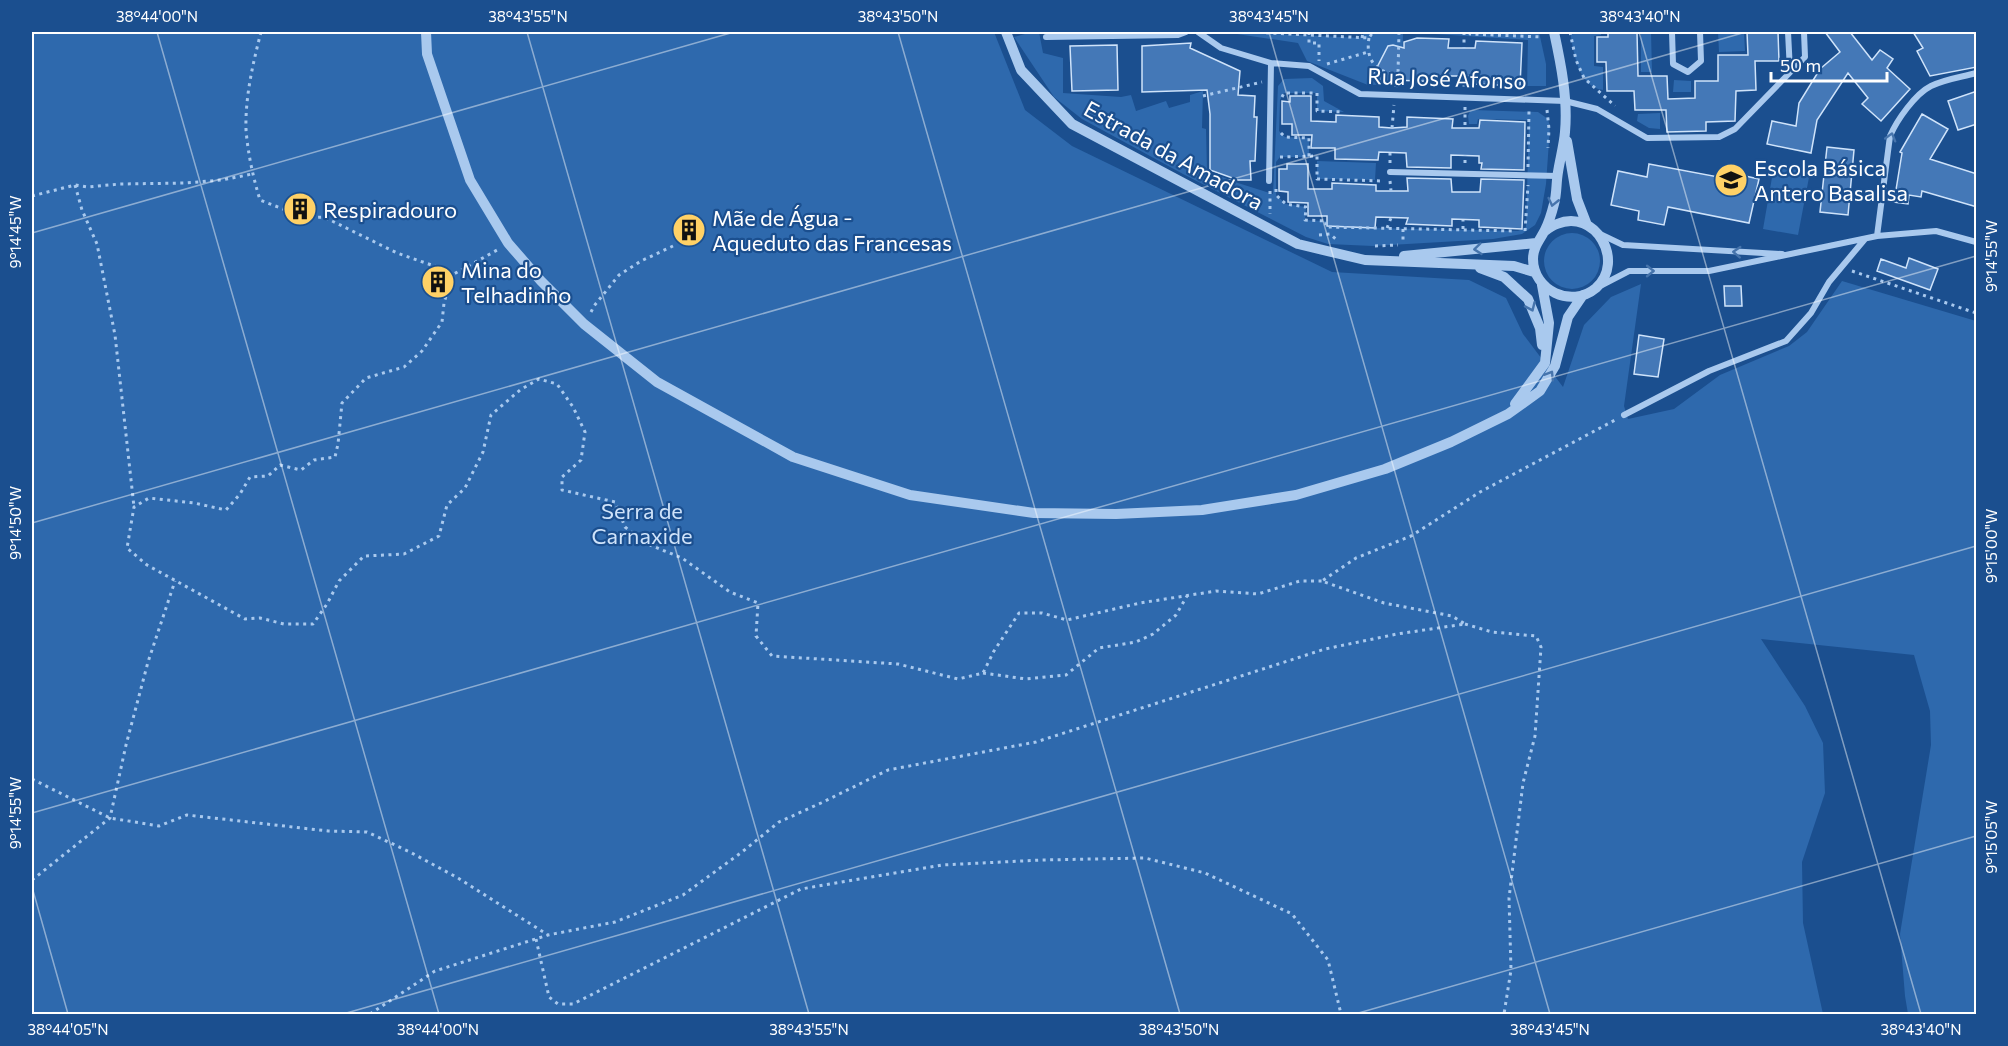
<svg xmlns="http://www.w3.org/2000/svg" width="2008" height="1046" viewBox="0 0 2008 1046" font-family="Commissioner,sans-serif">
	<rect width="100%" height="100%" fill="#1b4f8f"/>
	<path fill="#2e69ad" d="M32 32H994L1025 110 1072 146 1332 272 1469 280 1506 298 1523 334 1563 387 1584 325 1611 297 1641 284 1624 406 1628 419 1674 409 1720 375 1789 346 1807 332 1842 281 1976 321V1014H1908L1905 996 1900 934 1931 745 1930 711 1914 655 1761 639 1805 706 1823 743 1825 793 1802 862 1803 923 1823 1014H32Z
		M1032 32H1039L1043 53 1063 58V93L1121 97 1131 95 1136 111 1166 101 1169 108 1190 102V95L1203 91 1202 128 1206 129 1207 171 1238 183 1273 194 1278 86 1284 79 1312 78 1323 86 1324 101 1344 112 1317 111V93H1284L1280 100 1279 131 1285 137 1309 138V157H1280L1276 162V195L1286 204 1306 207 1305 220 1326 221V227L1518 231 1526 227 1529 120 1478 119 1477 124H1469L1468 116 1470 111 1473 110 1538 112 1548 119 1550 127 1546 184 1541 213 1535 225 1522 234 1493 239 1373 246 1328 244 1306 237 1183 174 1082 119 1054 97 1014 37Z
		M1232 32 1362 38 1363 32H1539L1546 64V86H1527L1528 40 1403 32 1402 84 1368 85 1307 61 1298 43 1237 34Z
		M1570 32H1601V35L1594 36V66L1603 67V90C1577 86 1574 52 1570 32Z
		M1641 32H1651L1652 72H1641Z
		M1718 32H1744L1745 51 1719 52Z
		M1674 80 1691 81V92H1673Z
		M1660 113V129L1649 128 1637 121 1638 114Z
		M1317 161 1376 163 1375 180 1317 179Z
		M1774 166 1810 172 1798 235 1763 229Z
		M1544 261a28 28 0 1 1 56 0a28 28 0 1 1-56 0Z"/>
	<path fill="#4478b7" stroke="#cfe3fa" stroke-width="1.5" d="M1608 32H1637L1638 76H1667L1668 99 1695 98V81H1718V55H1748L1747 32H1778L1779 61H1755L1756 90 1736 91 1735 121 1706 122V131L1667 132 1666 110H1635L1634 91H1607L1606 62H1597V37H1608Z
		M1825 32H1850L1872 60 1880 50 1893 59 1887 68 1910 89 1881 121 1862 104 1868 98 1848 73 1817 120 1811 153 1767 144 1772 121 1796 126 1799 103 1820 69 1840 52Z
		M1913 32H1977V67L1930 76 1917 51 1923 48Z
		M1417 38 1449 39 1448 48H1475L1476 41 1522 43 1520 86 1475 84 1476 76H1448V82L1392 80 1393 82H1384L1372 77 1388 46 1393 45 1404 48V42Z
		M1191 43 1190 48 1240 71 1238 95 1255 96 1254 117H1257L1255 161H1250L1251 180H1238L1210 170V114L1207 90 1142 92V46Z
		M1117 45 1118 90 1072 91 1070 46Z
		M1977 91V124L1958 130 1948 101Z
		M1290 96H1311V121L1336 122V115L1379 117V127L1392 128 1407 127V117L1453 119 1452 128H1479L1480 120 1525 122 1524 170 1481 169 1482 163H1479V156L1451 155V168L1407 167 1406 153 1379 152 1378 160 1335 159V148H1311L1312 135H1292V124H1282V101L1290 102Z
		M1922 114 1948 129 1930 159 1977 174V207L1922 191 1921 197 1909 195 1908 204 1894 202 1902 153 1900 152Z
		M1827 147 1854 150 1848 215 1820 212Z
		M1287 164H1308V189H1332V183L1376 185V191H1408L1407 178 1451 179 1452 192H1480L1481 179 1524 180 1522 229 1479 227V220L1452 219V226L1406 224 1408 218 1376 217 1375 228 1327 226V216H1308V203L1288 202V192L1279 191V169H1287Z
		M1649 164 1734 180 1736 174 1759 179 1749 223 1668 207 1664 225 1638 220 1639 211 1611 205 1618 171 1647 177Z
		M678 230a11 11 0 1 1 22 0a11 11 0 1 1-22 0Z
		M1909 258 1938 269 1930 290 1877 271 1881 259 1906 268Z
		M429 282a9 9 0 1 1 18 0a9 9 0 1 1-18 0Z
		M1724 286H1741L1742 306H1725Z
		M1639 335 1664 339 1658 377 1634 374Z"/>
	<g fill="none" stroke-linecap="round" stroke-linejoin="round">
		<path stroke="#a9c9ee" stroke-width="3" stroke-dasharray="3 4.5" stroke-linecap="butt" d="M261 32C253 63 245 97 246 130 248 154 253 177 260 200L306 218 324 217 397 253 440 268 452 275 499 249
			M1251 32 1369 38 1373 32
			M1309 32V43H1319V61
			M1464 32V49
			M1470 32V34L1542 37
			M1570 32 1576 60 1584 78 1615 106
			M1362 38 1363 32
			M1369 38C1365 60 1377 74 1398 74
			M1327 64 1368 52
			M1464 76V89
			M1396 87 1398 74 1399 32
			M1203 96 1262 82
			M1282 97 1284 93H1317V111L1344 112
			M1465 107V128
			M1547 110 1549 129 1548 148
			M1392 128 1394 105
			M1281 133 1285 137 1309 138V157
			M1280 157 1317 156V179L1383 181
			M1390 163V153
			M1465 163V155
			M1528 167 1529 111
			M1390 181 1391 191
			M75 185 82 210 97 244 115 335 134 507
			M1276 189V195L1286 204 1306 207 1305 220 1326 221V227L1515 231
			M1270 191V214
			M32 196 75 185 87 187 120 184 186 183 222 180 252 174
			M1387 228 1391 218
			M1403 229V243
			M1463 229V220
			M1525 231 1528 185
			M1319 235 1330 234 1337 240
			M1375 246 1398 245
			M1852 271 1976 313
			M452 275 444 303 442 322 422 351 404 367 366 378 342 403 338 444 335 457 314 460 301 470 280 465 268 476 250 477 240 494 226 510 194 503 149 498 134 507 127 548 147 565 245 619 260 618 284 624H313L327 604 339 581 364 556 404 554 439 536 447 505 465 488 483 452 491 415 520 390 539 379 557 384 573 407 585 432 581 460 562 477V490L615 502 625 527 645 543 682 558 730 592 758 603 756 636 772 656 898 664 958 679 983 673 994 651 1019 613H1042L1067 620 1140 603 1216 591 1258 594 1300 581H1322
			M591 312 594 306 619 275 641 261 673 246
			M1465 624 1492 632 1536 636 1541 647 1535 736 1523 783 1509 898 1511 970 1504 1014
			M983 673 1026 679 1066 675 1099 648 1136 642 1153 634 1176 615 1187 596
			M32 779 110 818 159 826 187 815 328 831 367 832 410 852 458 878 548 935
			M32 880 110 818 126 745 148 662 175 581
			M536 939 549 997 558 1004H573L801 889 942 865 1042 860 1145 858 1205 873 1292 914 1328 960 1341 1014
			M370 1014 435 971 548 935 615 922 683 895 742 852 779 822 821 803 888 770 1036 742 1325 649 1397 634 1465 624 1452 616 1384 603 1322 581 1356 558 1411 536 1480 492 1617 419"/>
		<path stroke="#a9c9ee" stroke-width="6" d="M1198 32 1221 48 1271 63 1309 66 1360 94 1565 101 1597 109 1647 138 1719 137 1735 129 1805 57 1804 32
			M1672 32 1673 64 1688 72 1701 61 1700 32
			M1788 32 1790 71
			M1046 37 1178 35 1186 32
			M1390 172 1558 176
			M1269 181 1271 63
			M1600 234 1623 245 1782 254
			M1877 236 1890 136C1897 120 1915 94 1931 86 1945 79 1962 77 1976 73
			M1602 285 1629 271H1709L1877 236 1936 231 1976 242
			M1624 415 1709 371 1786 341 1811 313 1829 282 1865 239"/>
		<path stroke="#a9c9ee" stroke-width="10" d="M426 32 427 54 470 180 508 243 541 281 584 324 657 382 793 457 910 495 1034 513 1116 514 1202 510 1296 495 1385 469 1451 442 1508 414 1540 391 1555 366 1568 317 1583 295
			M1006 32 1021 70 1072 124 1298 244 1365 260 1514 266 1534 272
			M1567 141 1577 199 1587 225
			M1545 231C1549 228 1553 225 1557 224 1595 208 1626 261 1596 288 1571 309 1533 290 1533 259 1533 247 1540 240 1545 230 1549 222 1552 212 1554 204 1557 194 1556 183 1558 172 1560 159 1564 145 1565 132 1568 99 1561 64 1554 32
			M1404 256 1536 243
			M1480 268 1504 277 1528 299 1540 328 1542 345
			M1515 404 1545 363 1549 323 1542 285"/>
	</g>
	<defs><path id="oneway-chevron" d="M-2-3.5L2.5 0L-2 3.5" fill="none" stroke-width="1.6" stroke-linecap="round" stroke-linejoin="round" transform="scale(1.5)"/></defs>
	<g stroke="#4674ac">
		<use href="#oneway-chevron" transform="translate(1891 137) rotate(-74)"/>
		<use href="#oneway-chevron" transform="translate(1553 202) rotate(103)"/>
		<use href="#oneway-chevron" transform="translate(1478 249) rotate(174)"/>
		<use href="#oneway-chevron" transform="translate(1737 252) rotate(-177)"/>
		<use href="#oneway-chevron" transform="translate(1650 271)"/>
		<use href="#oneway-chevron" transform="translate(1531 307) rotate(66)"/>
		<use href="#oneway-chevron" transform="translate(1550 375) rotate(-58)"/>
	</g>
	<path fill="none" stroke="#fff" stroke-width="1.5" stroke-opacity="0.45" d="M157 32 439 1014M527 32 809 1014M898 32 1180 1014M1269 32 1550 1014M1639 32 1921 1014M32 233 734 32M32 523 1746 32M32 813 1976 256M32 887 68 1014M343 1014 1976 546M1355 1014 1976 836"/>
	<defs>
		<symbol id="school-disc" viewBox="-11 -11 22 22"><circle r="9.5" fill="#ffd166" stroke="#1b4f8f"/><path d="M0-5L7-2L0 1L-7-2ZM-4 1L0 2.5L4 1V4Q0 6-4 4Z" fill="#111"/></symbol>
		<symbol id="building-disc" viewBox="-11 -11 22 22"><circle r="9.5" fill="#ffd166" stroke="#1b4f8f"/><path d="M-4-6H4V6H1V3H-1V6H-4ZM-2.5-4.3h1.7v1.8h-1.7ZM.8-4.3h1.7v1.8H.8ZM-2.5-1h1.7V.8h-1.7ZM.8-1h1.7V.8H.8Z" fill="#111"/></symbol>
	</defs>
	<g fill-rule="evenodd">
		<use href="#school-disc" x="1712" y="161" width="38" height="38"/>
		<use href="#building-disc" x="281" y="190" width="38" height="38"/>
		<use href="#building-disc" x="670" y="211" width="38" height="38"/>
		<use href="#building-disc" x="419" y="263" width="38" height="38"/>
	</g>
	<g text-anchor="middle" dominant-baseline="central" stroke-width="4.5" stroke-linejoin="round" paint-order="stroke">
		<g font-size="22" fill="#fff" stroke="#1b4f8f">
			<text transform="translate(1447 78) rotate(2)">Rua José Afonso</text>
			<text transform="translate(1174 155) rotate(29)">Estrada da Amadora</text>
		</g>
		<g font-size="22" fill="#fff" stroke="#1b4f8f" text-anchor="start">
			<text x="1754" y="167">Escola Básica<tspan x="1754" dy="25">Antero Basalisa</tspan></text>
			<text x="323" y="209">Respiradouro</text>
			<text x="712" y="217">Mãe de Água -<tspan x="712" dy="25">Aqueduto das Francesas</tspan></text>
			<text x="461" y="269">Mina do<tspan x="461" dy="25">Telhadinho</tspan></text>
		</g>
		<g font-size="22" fill="#cfe3fa" stroke="#1b4f8f">
			<text x="642" y="510">Serra de<tspan x="642" dy="25">Carnaxide</tspan></text>
		</g>
	</g>
	<rect width="2008" height="1046" fill="none" stroke="#1b4f8f" stroke-width="66"/>
	<path d="M1771 72v9h116v-9" fill="none" stroke="#ffffff" stroke-width="3"/>
	<text x="1780" y="72" font-size="18" fill="#ffffff" stroke="#1b4f8f" stroke-width="4.5" paint-order="stroke">50 m</text>
	<rect x="33" y="33" width="1942" height="980" fill="none" stroke="#fff" stroke-width="2"/>
	<g font-size="15" text-anchor="middle" fill="#fff">
		<text x="157" y="22">38°44'00"N</text>
		<text x="528" y="22">38°43'55"N</text>
		<text x="898" y="22">38°43'50"N</text>
		<text x="1269" y="22">38°43'45"N</text>
		<text x="1640" y="22">38°43'40"N</text>
		<text transform="translate(16 232) rotate(-90)" y="5">9°14'45"W</text>
		<text transform="translate(1992 256) rotate(-90)" y="5">9°14'55"W</text>
		<text transform="translate(16 523) rotate(-90)" y="5">9°14'50"W</text>
		<text transform="translate(1992 546) rotate(-90)" y="5">9°15'00"W</text>
		<text transform="translate(16 813) rotate(-90)" y="5">9°14'55"W</text>
		<text transform="translate(1992 837) rotate(-90)" y="5">9°15'05"W</text>
		<text x="68" y="1035">38°44'05"N</text>
		<text x="438" y="1035">38°44'00"N</text>
		<text x="809" y="1035">38°43'55"N</text>
		<text x="1179" y="1035">38°43'50"N</text>
		<text x="1550" y="1035">38°43'45"N</text>
		<text x="1921" y="1035">38°43'40"N</text>
	</g>
</svg>
